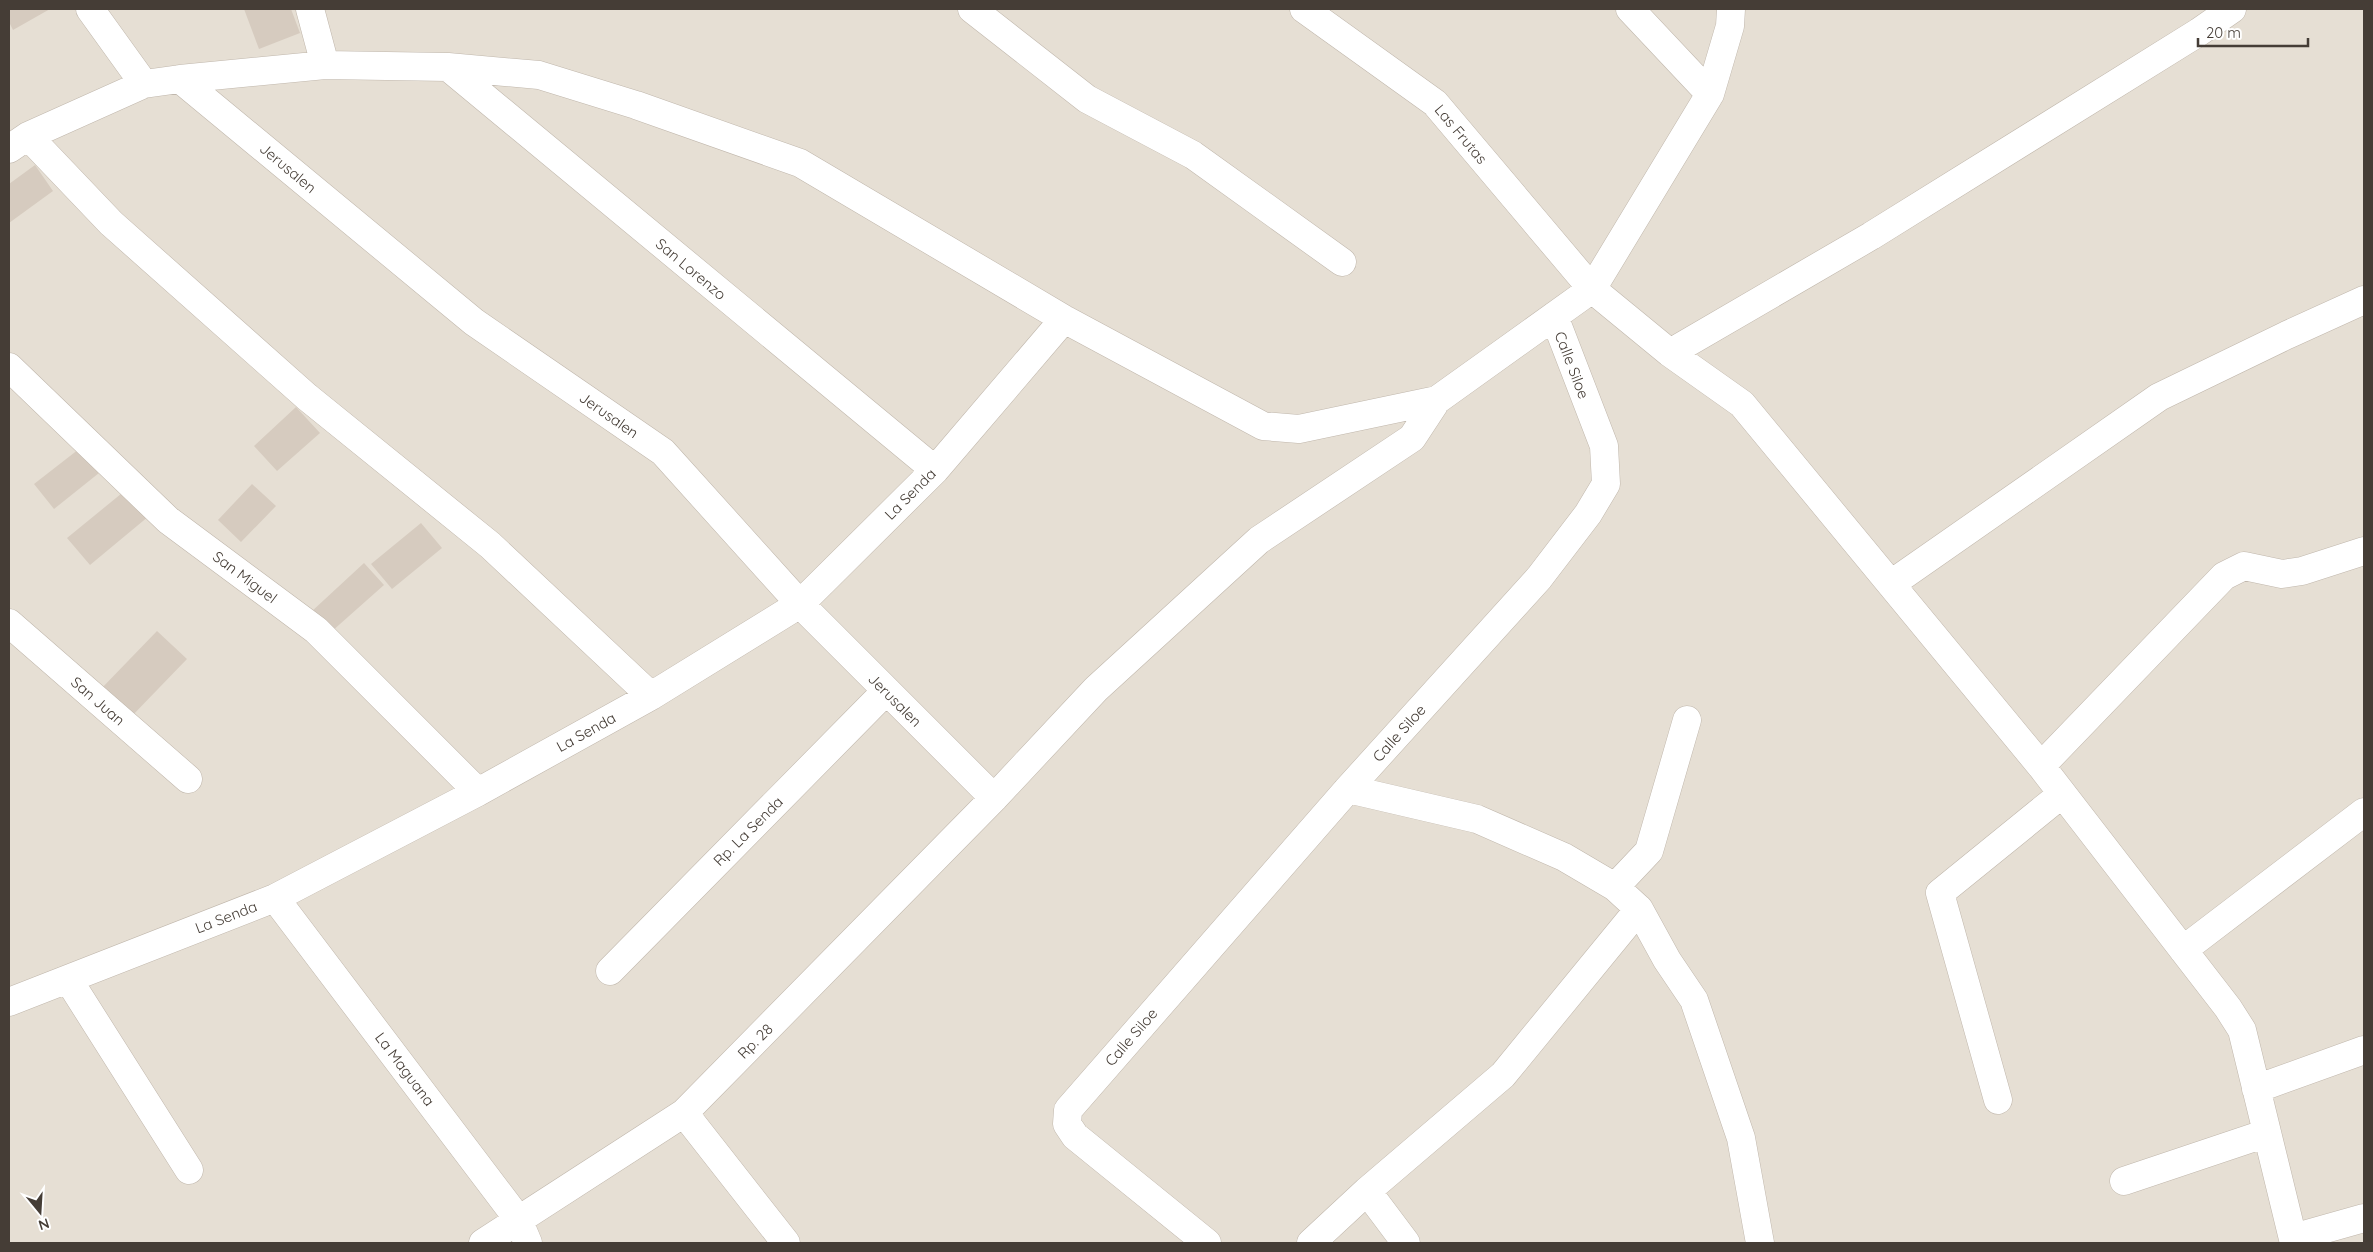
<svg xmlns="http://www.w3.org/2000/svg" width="2373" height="1252" viewBox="0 0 2373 1252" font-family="Quicksand,sans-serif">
	<rect width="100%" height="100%" fill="#f2ede6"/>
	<path fill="#e6dfd4" d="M9 9H2364V1243H9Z"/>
	<path fill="#d6cbbf" d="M9 9H50L13 30 9 22Z
		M244 9H291L300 33 259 49Z
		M35 165 53 191 9 223V184Z
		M296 407 320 433 277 471 254 446Z
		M79 449 99 473 54 509 34 484Z
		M252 484 276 506 241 542 218 520Z
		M127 489 149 516 90 565 67 538Z
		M421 523 442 548 392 589 371 564Z
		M364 563 384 585 331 632 311 612Z
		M157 631 187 659 129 719 99 691Z"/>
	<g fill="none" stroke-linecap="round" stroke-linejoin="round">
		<defs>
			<path id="minor" d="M90 9 144 84
				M310 9 325 65
				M972 9 1087 99 1193 155 1342 262
				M1304 9 1435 103 1592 289 1670 353 1742 404 2041 766 2228 1008 2242 1030 2294 1243
				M1630 9 1710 94
				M448 67 935 470
				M180 79 474 322 663 452 800 604 994 798
				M28 136 111 223 307 397 490 545 651 696
				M9 149 28 136 144 84 180 79 325 65 448 67 539 75 636 105 800 163 1064 319 1263 426 1299 429 1437 400
				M1670 353 1871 236 2199 32 2232 9
				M9 367 168 520 316 630 478 792
				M1891 584 2159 397 2287 335 2364 300
				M9 623 188 779
				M2041 766 2224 576 2244 566 2282 574 2302 571 2364 551
				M1615 887 1649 851 1687 720
				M275 898 518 1219 528 1243
				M1639 909 1667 960 1694 1000 1741 1138 1760 1243
				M2183 950 2364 812
				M610 971 886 691
				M68 979 189 1170
				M9 1002 275 898 478 792 651 696 800 604 935 470 1064 319
				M2256 1089 2364 1050
				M1998 1100 1940 893 2062 794
				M684 1113 786 1243
				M2124 1181 2267 1133
				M1367 1191 1406 1243
				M2293 1238 2364 1218
				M483 1243 684 1113 994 798 1096 689 1259 540 1412 438 1437 400 1592 289 1710 94 1730 26 1731 9
				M1207 1243 1075 1136 1067 1124 1068 1110 1348 789 1539 578 1588 514 1606 484 1604 446 1554 316
				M1311 1243 1367 1191 1503 1075 1639 909 1615 887 1564 857 1477 819 1348 789"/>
		</defs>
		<use href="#minor" stroke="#c0b7ac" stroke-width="29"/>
		<use href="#minor" stroke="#fff" stroke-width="28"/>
	</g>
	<g text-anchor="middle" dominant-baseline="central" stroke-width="4" stroke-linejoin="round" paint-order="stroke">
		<g font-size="15" fill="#453d36" stroke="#fff">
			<text transform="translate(1461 134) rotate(50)">Las Frutas</text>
			<text transform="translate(288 168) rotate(40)">Jerusalen</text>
			<text transform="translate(691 269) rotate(40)">San Lorenzo</text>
			<text transform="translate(1572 365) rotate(69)">Calle Siloe</text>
			<text transform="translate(609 415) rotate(35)">Jerusalen</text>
			<text transform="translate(910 494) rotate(-45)">La Senda</text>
			<text transform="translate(245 577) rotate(37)">San Miguel</text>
			<text transform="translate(895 700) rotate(45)">Jerusalen</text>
			<text transform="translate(98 701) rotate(41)">San Juan</text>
			<text transform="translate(586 732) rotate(-29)">La Senda</text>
			<text transform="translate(1399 733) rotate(-48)">Calle Siloe</text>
			<text transform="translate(748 831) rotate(-45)">Rp. La Senda</text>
			<text transform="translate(226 917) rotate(-21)">La Senda</text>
			<text transform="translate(1131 1037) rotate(-49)">Calle Siloe</text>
			<text transform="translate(755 1041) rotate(-45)">Rp. 28</text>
			<text transform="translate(405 1069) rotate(53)">La Maguana</text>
		</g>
	</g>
	<rect width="2373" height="1252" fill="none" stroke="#453d36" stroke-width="20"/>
	<g transform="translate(40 1212) rotate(162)" stroke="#ffffff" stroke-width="4" paint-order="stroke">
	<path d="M0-4L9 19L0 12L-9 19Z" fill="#453d36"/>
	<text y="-8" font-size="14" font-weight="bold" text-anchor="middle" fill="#453d36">N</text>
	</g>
	<path d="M2198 38v8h110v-8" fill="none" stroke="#453d36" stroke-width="2.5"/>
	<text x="2206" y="38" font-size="15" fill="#453d36" stroke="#ffffff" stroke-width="4" paint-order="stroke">20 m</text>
</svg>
